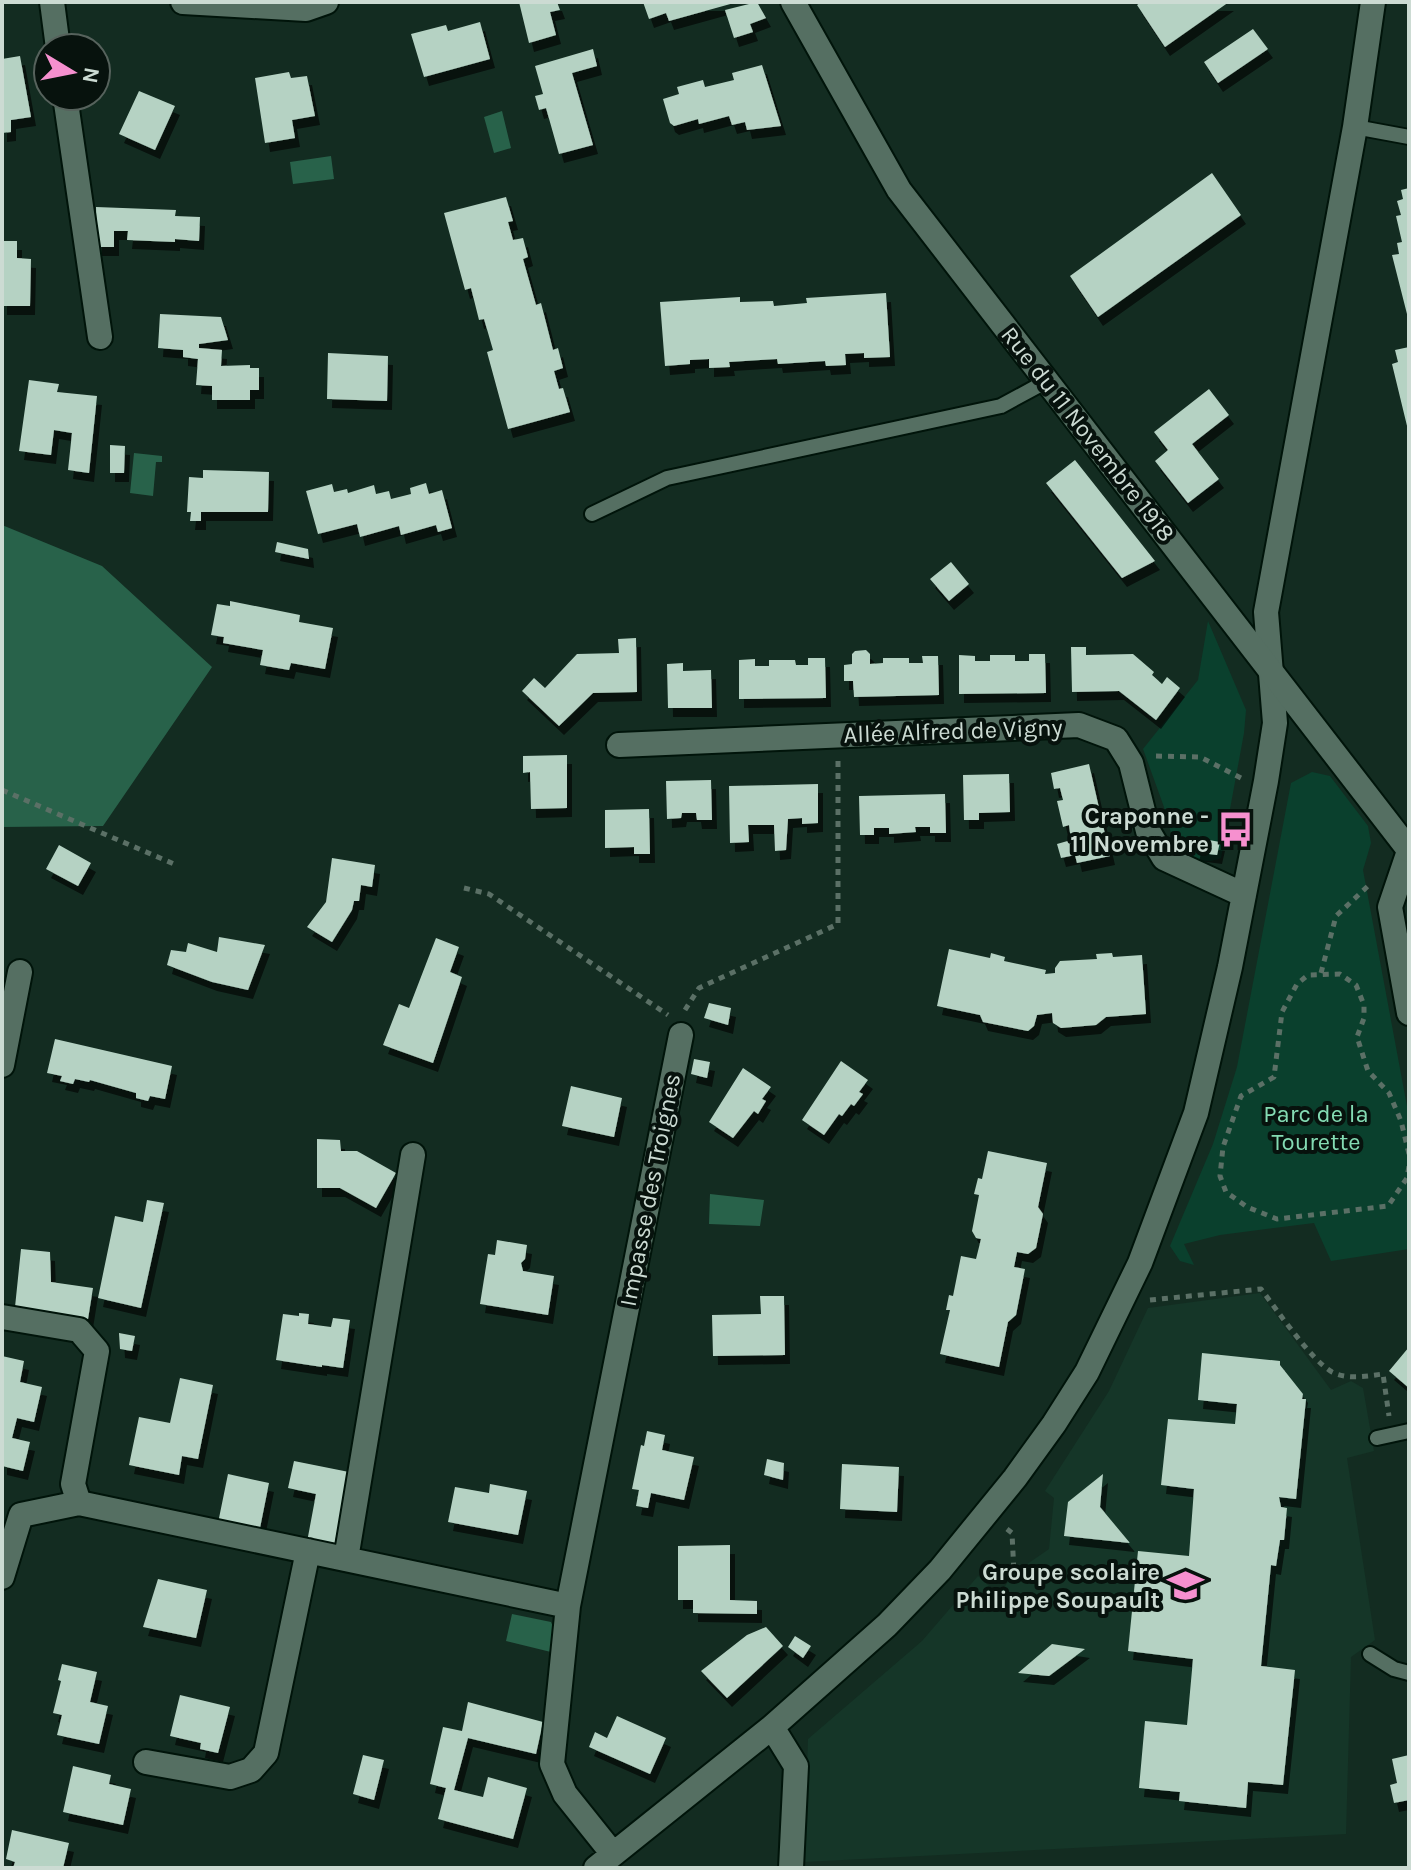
<svg xmlns="http://www.w3.org/2000/svg" width="1411" height="1870" viewBox="0 0 1411 1870" font-family="Karla,sans-serif">
	<defs>
		<filter id="shadow"><feDropShadow dx="5" dy="9" stdDeviation="0" flood-color="#0009"/></filter>
	</defs>
	<rect width="100%" height="100%" fill="#132c21"/>
	<path fill="#153628" d="M1260 1293 1331 1390 1351 1381 1363 1388 1374 1451 1347 1458 1375 1640 1351 1657 1346 1834 804 1862 808 1739 922 1641 978 1576 999 1595 1014 1573 1049 1549 1054 1498 1045 1491 1109 1391 1148 1308Z"/>
	<path fill="#0a402d" d="M1208 621 1246 710 1244 733 1221 858C1203 866 1191 857 1175 848L1164 807 1143 749 1198 680Z
		M1312 772 1330 776 1368 826 1371 843 1363 870 1409 1117V1249L1331 1261 1314 1223 1220 1235 1184 1244 1194 1265 1180 1261 1170 1246 1213 1144 1237 1067 1291 783Z"/>
	<path fill="#28624a" d="M502 111 511 148 494 153 484 117Z
		M331 156 334 179 293 184 290 162Z
		M134 453 162 456V462H156L153 496 130 493Z
		M2 525 102 566 212 667 103 826 2 827Z
		M710 1194 764 1200 760 1226 709 1224Z
		M512 1614 551 1622 558 1639 555 1653 506 1641Z"/>
	<path fill="#b5d2c3" filter="url(#shadow)" d="M519 2H557L560 10 550 12 556 35 529 43Z
		M643 2H734V3L669 21 666 13 649 19Z
		M757 2 766 18 750 24 753 32 734 38 725 10Z
		M1141 2H1229L1165 47 1137 5Z
		M480 22 490 59 424 77 411 34 446 25 448 31Z
		M1253 29 1268 49 1218 83 1204 62Z
		M593 49 597 66 572 73 593 145 559 154 546 108 539 110 535 96 543 94 535 66Z
		M20 56 31 117 11 120V132L2 133V59Z
		M762 65 781 126 747 130 745 122 732 125 729 116 699 124 698 119 674 126 670 123 663 99 679 94 677 87 703 80 705 87 734 80 732 73Z
		M289 72 291 78 307 76 315 116 292 120 295 138 265 143 255 78Z
		M139 91 175 106 155 150 119 134Z
		M1212 173 1241 215 1098 317 1070 276Z
		M1409 188V318H1408L1392 255 1399 254 1397 243 1402 242 1396 216 1401 215 1397 201 1403 199 1401 190Z
		M506 197 513 221 508 222 513 240 523 238 528 257 523 259 536 305 541 303 553 350 558 348 563 368 554 371 559 389 563 388 570 412 508 429 487 352 493 350 484 319 479 320 471 288 465 290 444 213Z
		M96 207 176 210 175 216 200 217 199 241 175 239V242L127 240 128 231H114V247H97Z
		M2 241H17V258L31 259 30 306H2Z
		M886 293 890 357 864 358V353L845 354 846 365 826 366 825 361 778 364 777 359 729 362 730 367 709 368V359L690 360V364L665 366 660 302 740 297V302L773 301 774 306 807 303 806 298Z
		M160 314 221 317 228 340 199 344V348L222 350 221 366 250 365V368H259V390H250V400H212V386L196 385 198 359 183 357V350L158 348Z
		M1409 347V430H1408L1392 364 1398 362 1395 350Z
		M328 353 388 356 387 401 327 399Z
		M29 380 59 384 57 392 97 396 89 473 68 470 72 433 54 430 51 455 19 451Z
		M1209 389 1229 415 1192 444 1219 479 1188 503 1155 461 1168 450 1154 432Z
		M110 445 125 446 124 473H110Z
		M1075 460 1155 561 1122 578 1046 483Z
		M203 470 269 472 268 512H201V521H190L191 512H187L189 477 203 478Z
		M426 483 429 494 442 490 452 528 438 532 436 525 401 535 399 526 360 537 357 524 318 534 306 491 332 484 334 492 347 489 348 493 374 485 376 494 389 491 391 499 411 494 410 488Z
		M277 542 308 549 309 559 275 552Z
		M951 562 969 584 949 601 930 579Z
		M230 601 300 615 299 622 333 628 325 669 291 663 289 670 260 665 263 650 223 643 224 637 211 635 217 604 230 606Z
		M636 638 637 692 593 693 559 726 522 691 534 678 545 688 577 654 619 653 618 639Z
		M1071 647H1086V655L1133 654 1154 672 1152 675 1162 684 1167 677 1180 688 1156 720 1119 691 1072 692Z
		M866 650 870 654V664L883 663V658H909V663H923L922 656H938L939 695 854 697 853 681H844V665L852 664V654L855 651Z
		M1029 654H1045L1046 693 959 694V655L975 656V661H990V655H1015V661H1029Z
		M808 658H825L826 698 739 699V660L755 659V666H769V660H795L796 665H808Z
		M683 663V671L711 670 712 708H668L667 664Z
		M567 755V808L531 809 530 772 523 773V756Z
		M1089 764 1110 856 1077 863 1075 855 1061 858 1057 844 1071 840 1069 825 1063 827 1057 801 1063 800 1060 788 1054 789 1051 773Z
		M1009 774 1010 812 979 813V820H964L963 775Z
		M711 780 712 820H697L696 813H682L681 818 667 819 666 781Z
		M818 784V823L802 824V818L788 819 786 850 775 851 774 825H748L749 842 730 843 729 786Z
		M945 794 946 833H930V827H915L916 832 889 834V828H874V835H860L859 796Z
		M649 809 650 854H634V847L605 848V810Z
		M1198 838 1220 842 1217 855 1194 852Z
		M59 845 91 863 78 886 46 869Z
		M332 858 375 865 372 887 361 885 359 901H354L352 910 332 942 307 927 326 902Z
		M219 937 265 945 248 990 212 982 167 965 171 950 186 952 188 943 217 952Z
		M436 938 459 947 450 972 462 977 433 1063 383 1045 399 1004 409 1008Z
		M949 949 990 958 991 953 1005 957 1004 961 1046 970 1045 974 1055 973V968L1060 961 1097 959 1096 954 1112 953 1113 957 1142 955 1146 1014 1106 1017 1096 1025 1061 1028 1053 1023 1052 1013 1037 1015 1034 1026 1028 1031 983 1022 980 1015 937 1006Z
		M709 1003 731 1008 728 1025 704 1018Z
		M55 1039 172 1066 165 1099 150 1096 148 1101 136 1098V1093L90 1080 89 1082 75 1079 73 1084 60 1081 62 1076 47 1073Z
		M694 1059 710 1062 707 1078 691 1074Z
		M841 1061 868 1080 859 1092 863 1094 854 1106 851 1104 842 1116 839 1114 824 1135 802 1120Z
		M743 1068 771 1087 762 1099 766 1101 758 1114 754 1111 733 1138 709 1122Z
		M571 1086 622 1098 614 1137 562 1126Z
		M317 1139 340 1140 341 1151H357L396 1173 376 1208 340 1188H317Z
		M988 1151 1047 1163 1038 1207 1043 1214 1036 1248 1028 1254 1017 1252 1014 1267 1025 1269 1016 1315 1008 1322 999 1367 940 1354 950 1310H946L949 1295 953 1296 961 1256 976 1259 981 1239 976 1238 972 1231 979 1195 974 1194 978 1178 982 1179Z
		M147 1200 164 1203 141 1308 98 1298 115 1216 143 1222Z
		M497 1240 527 1245 525 1259 521 1263 523 1271 554 1276 548 1315 480 1304 488 1254 495 1255Z
		M21 1249 50 1252 51 1282 93 1288 88 1319 15 1307Z
		M760 1296H784L785 1355 713 1356 712 1315 761 1314Z
		M299 1313 309 1314 308 1324 331 1327 333 1318 350 1320 343 1368 322 1365V1367L276 1360 283 1314 299 1316Z
		M119 1333 135 1336 132 1351 120 1349Z
		M1409 1347V1388L1389 1371Z
		M1202 1353 1280 1361V1365L1303 1394 1302 1399H1306L1296 1499 1279 1497 1281 1507 1287 1508 1284 1540H1280L1276 1566 1271 1565 1261 1666 1295 1670 1283 1785 1248 1782 1246 1808 1179 1801 1180 1792 1139 1788 1145 1721 1187 1725 1193 1659 1128 1651 1138 1551 1189 1556 1194 1489 1161 1485 1168 1419 1235 1424 1237 1404 1198 1400Z
		M2 1356 24 1361 20 1382 42 1387 34 1422 17 1418 12 1438 30 1442 23 1471 2 1466Z
		M180 1378 213 1385 198 1459 182 1456 179 1475 129 1465 139 1417 170 1423Z
		M647 1431 665 1435 662 1450 694 1457 684 1500 651 1493 648 1508 636 1506 639 1490 632 1489 641 1445 644 1446Z
		M767 1459 784 1463 783 1480 764 1475Z
		M294 1461 349 1472 334 1547 307 1542 316 1494 288 1488Z
		M842 1464 899 1467 897 1512 840 1509Z
		M228 1474 269 1483 259 1533 218 1523Z
		M1103 1474 1100 1507 1130 1543 1064 1536 1068 1502Z
		M490 1484 527 1491 518 1535 448 1522 455 1487 489 1493Z
		M730 1545V1600L757 1601V1614L693 1613V1600H678V1546Z
		M158 1579 207 1590 196 1638 143 1627Z
		M766 1627 783 1646 727 1698 701 1671 747 1635Z
		M795 1636 811 1646 803 1658 788 1647Z
		M1052 1644 1085 1649 1049 1676 1018 1673Z
		M62 1664 97 1672 90 1702 108 1706 99 1744 57 1735 62 1715 53 1713 61 1681 58 1680Z
		M180 1695 230 1707 218 1753 200 1749 201 1743 170 1736Z
		M468 1702 543 1722 536 1754 468 1738 454 1790 483 1797 488 1777 527 1788 513 1839 438 1819 446 1788 430 1784 443 1727 462 1731Z
		M617 1716 666 1738 650 1774 589 1747 595 1732 607 1738Z
		M363 1755 384 1760 374 1800 353 1794Z
		M1409 1755V1800L1394 1803 1390 1785 1397 1783 1392 1759Z
		M73 1766 111 1775 109 1784 131 1789 123 1825 63 1812Z
		M12 1830 69 1843 63 1868H13L15 1862 6 1859Z"/>
	<g fill="none" stroke-linecap="round" stroke-linejoin="round">
		<defs>
			<path id="lane" d="M1355 127 1409 137
				M592 514 667 478 1001 406 1047 381
				M1377 1438 1409 1431
				M1370 1654 1394 1669 1409 1673"/>
			<path id="street" d="M52 2 58 48
				M183 2 306 9 326 2
				M65 96 100 337
				M619 745 1079 725 1116 739 1131 763 1148 831 1164 858 1244 895
				M1409 851 1390 907 1409 1013
				M2 1065 20 972
				M2 1317 79 1330 97 1351 73 1484 79 1503 568 1606
				M346 1559 413 1155
				M2 1577 21 1515 79 1503
				M772 1727 796 1766 791 1868
				M146 1762 230 1777 251 1770 266 1753 308 1551
				M613 1854 565 1794 552 1764 568 1606 681 1035
				M596 1868 772 1727 887 1625 940 1570 1015 1478 1054 1424 1087 1372 1140 1263 1196 1113 1230 967 1266 781 1275 723 1266 612 1355 127 1373 2"/>
			<path id="secondary" d="M793 2 899 190 1409 850"/>
		</defs>
		<use href="#lane" stroke="#00140a" stroke-width="18"/>
		<use href="#street" stroke="#00140a" stroke-width="28"/>
		<use href="#secondary" stroke="#00140a" stroke-width="28"/>
		<path stroke="#5b7066" stroke-width="5" stroke-dasharray="6 6" stroke-linecap="butt" d="M1156 756 1200 757 1241 778
			M2 790 174 864
			M464 888 489 894 668 1015
			M1321 973 1336 916 1368 886
			M685 1010 699 988 838 924V760
			M1409 1154 1401 1121 1389 1093 1368 1071 1357 1037 1364 1018V1005L1356 985 1340 974 1308 975 1297 984 1282 1012 1274 1077 1241 1096 1223 1147 1220 1176 1226 1192 1247 1207 1277 1219 1388 1206 1407 1178 1409 1166
			M1150 1300 1261 1289C1277 1310 1311 1360 1332 1372 1348 1380 1366 1376 1383 1374L1389 1416
			M1007 1529 1012 1533 1014 1573"/>
		<use href="#lane" stroke="#556f62" stroke-width="14"/>
		<use href="#street" stroke="#556f62" stroke-width="24"/>
		<use href="#secondary" stroke="#556f62" stroke-width="24"/>
	</g>
	<defs>
		<symbol id="bus-bare" viewBox="-9 -9 18 18"><path d="M-5-6H5V4H4V6H2V4H-2V6H-4V4H-5ZM-3.5-4V0h7V-4ZM-3.5 1.2v1.5H-2V1.2ZM2 1.2v1.5H3.5V1.2Z" fill="#f690cf" stroke="#07120d" stroke-width="2.5" paint-order="stroke"/></symbol>
		<symbol id="school-bare" viewBox="-9 -9 18 18"><path d="M0-5L7-2L0 1L-7-2ZM-4 1L0 2.5L4 1V4Q0 6-4 4Z" fill="#f690cf" stroke="#07120d" stroke-width="2.5" paint-order="stroke"/></symbol>
	</defs>
	<g fill-rule="evenodd">
		<use href="#bus-bare" x="1210" y="804" width="51" height="51"/>
		<use href="#school-bare" x="1160" y="1560" width="51" height="51"/>
	</g>
	<g text-anchor="middle" dominant-baseline="central" stroke-width="8" stroke-linejoin="round" paint-order="stroke">
		<g font-size="24" fill="#ccdbd3" stroke="#07120d">
			<text transform="translate(1088 434) rotate(52)">Rue du 11 Novembre 1918</text>
			<text transform="translate(953 731) rotate(-2)">Allée Alfred de Vigny</text>
			<text transform="translate(650 1190) rotate(-79)">Impasse des Troignes</text>
		</g>
		<g font-size="24" font-weight="bold" fill="#ccdbd3" stroke="#07120d" text-anchor="end">
			<text x="1209" y="816">Craponne -<tspan x="1209" dy="28">11 Novembre</tspan></text>
			<text x="1160" y="1572">Groupe scolaire<tspan x="1160" dy="28">Philippe Soupault</tspan></text>
		</g>
		<g font-size="24" fill="#84dbb3" stroke="#07120d">
			<text x="1316" y="1114">Parc de la<tspan x="1316" dy="28">Tourette</tspan></text>
		</g>
	</g>
	<rect width="1411" height="1870" fill="none" stroke="#ccdbd3" stroke-width="8"/>
	<g transform="translate(72 72) rotate(100)"><circle r="38" fill="#07120d" stroke="#56625c" stroke-width="2"/>
	<path d="M0-6L14 30L0 20L-14 30Z" fill="#f690cf"/>
	<text y="-12" font-size="22" font-weight="bold" text-anchor="middle" fill="#ccdbd3">N</text>
	</g>
</svg>
